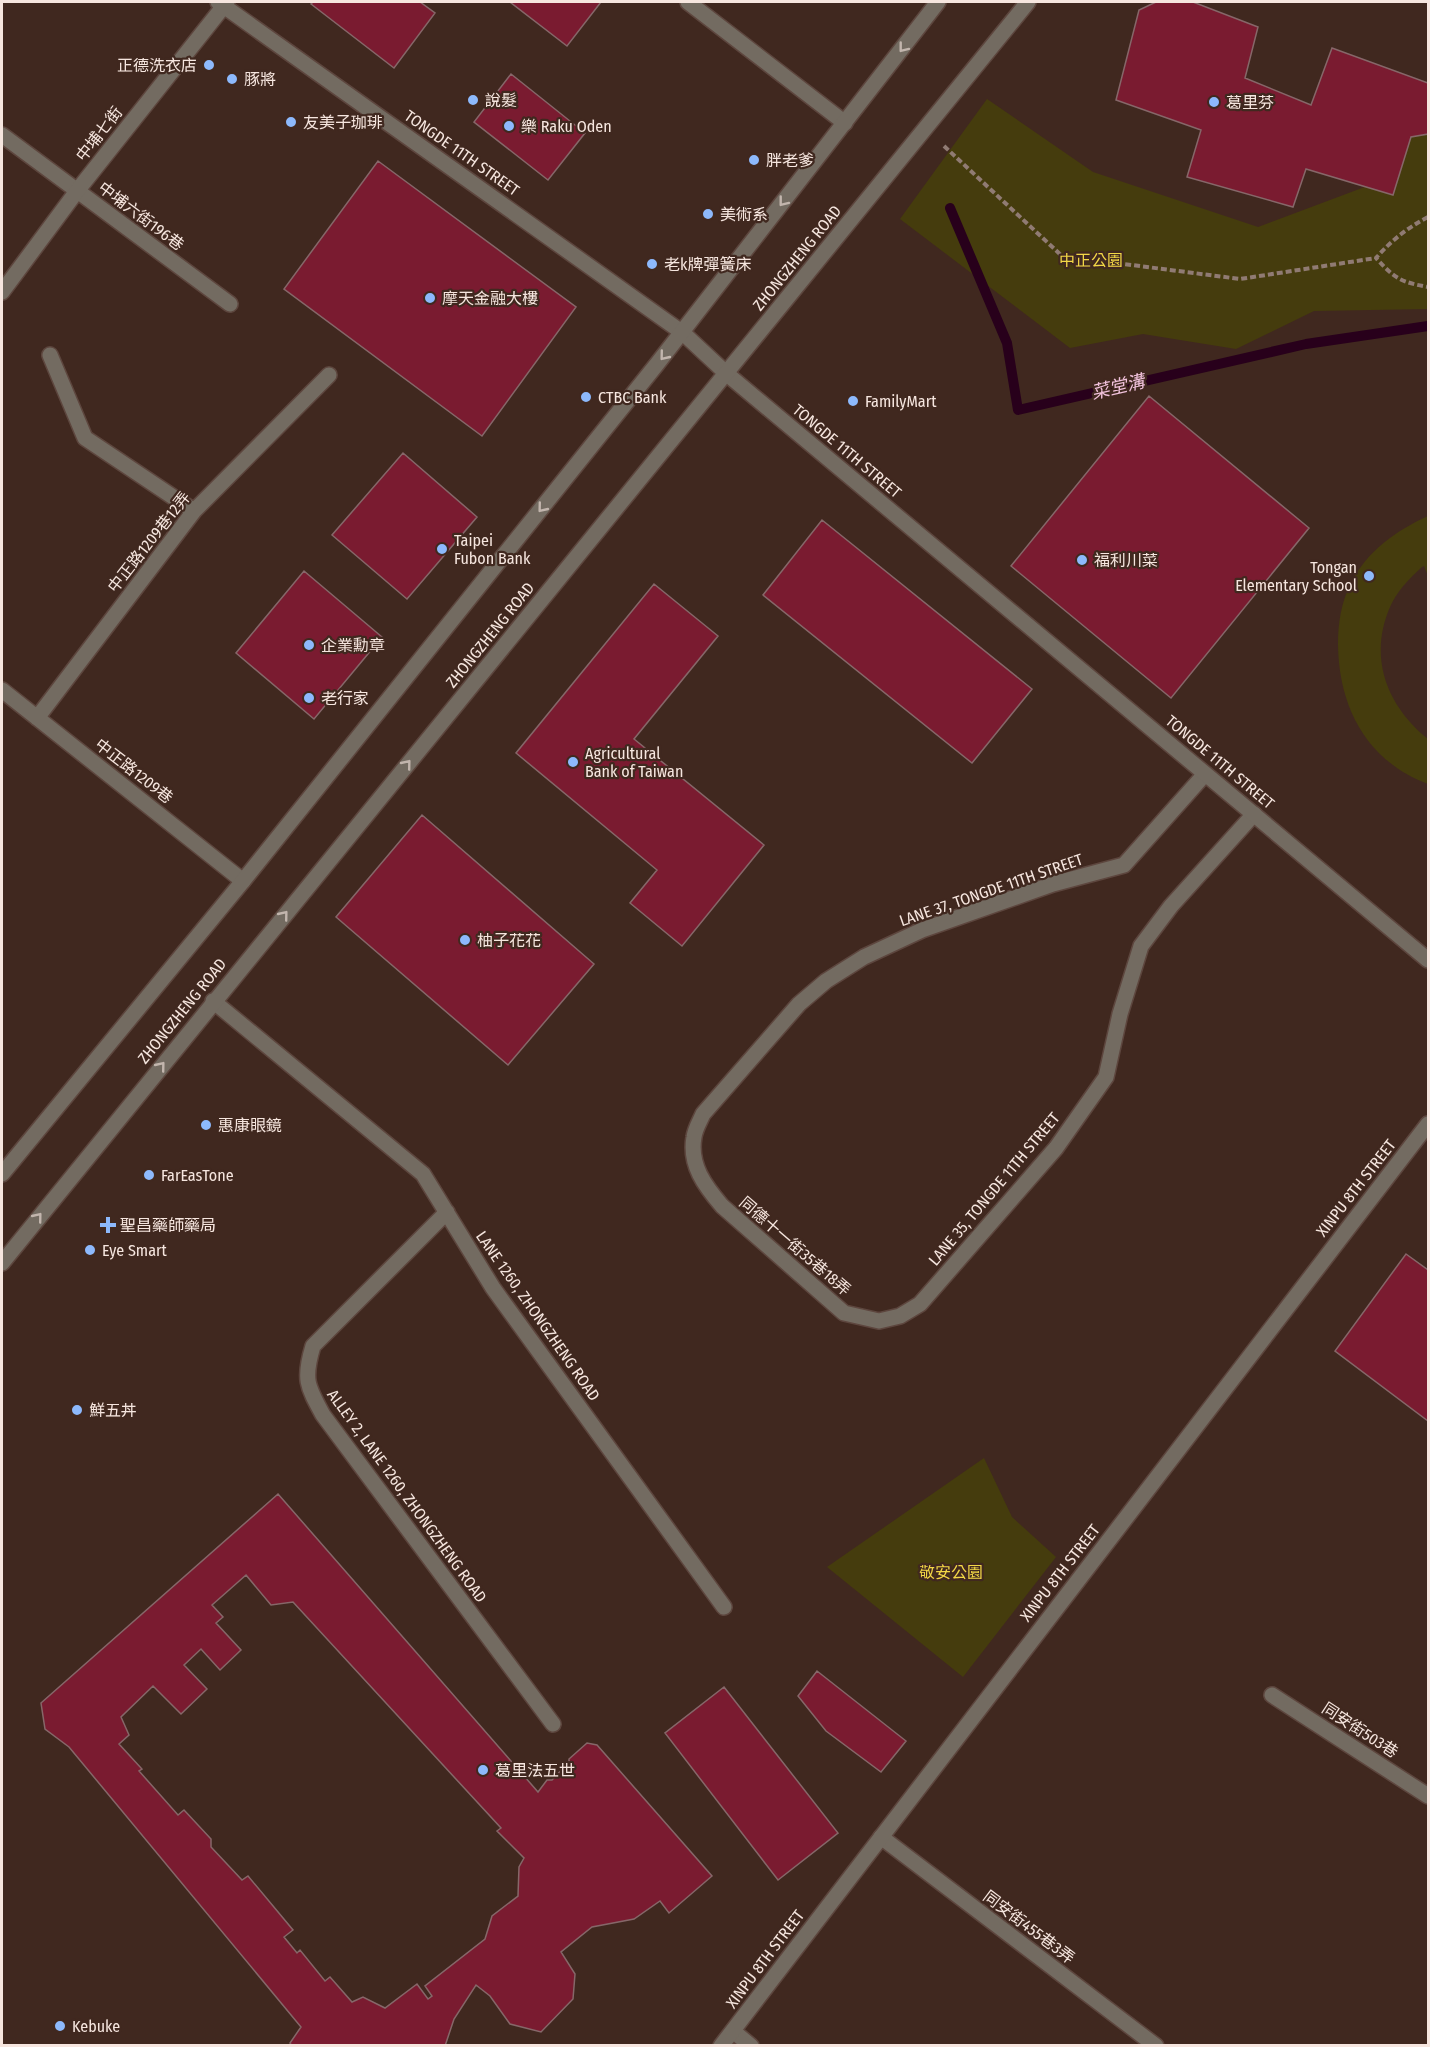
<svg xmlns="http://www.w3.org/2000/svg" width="1430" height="2047" viewBox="0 0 1430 2047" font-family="'Fira Sans Condensed','Noto Sans TC',sans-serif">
	<rect width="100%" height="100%" fill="#40281f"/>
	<path fill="#453c0d" d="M987 99 1093 172 1258 227 1386 179 1428 101V309L1314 311 1236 349 1143 334 1070 348 900 219Z
		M1428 516V576L1424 566 1422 567C1409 579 1397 591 1390 607 1368 658 1387 706 1428 739V784C1367 761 1339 708 1338 645 1338 623 1341 603 1351 583 1367 551 1397 530 1428 516Z
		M984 1458 1012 1517 1056 1557 963 1677 827 1567Z"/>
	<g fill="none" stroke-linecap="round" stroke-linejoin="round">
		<path stroke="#28001b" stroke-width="10" d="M950 208 1007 343 1018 410 1306 344 1428 326"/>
	</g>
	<path fill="#7a1b30" stroke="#866769" stroke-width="1.5" fill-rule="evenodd" d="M313 2H420L435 13 394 68 311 4Z
		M510 2H601L567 46Z
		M1156 2H1193L1258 27 1245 78 1311 105 1332 48 1428 83V134L1411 137 1393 195 1306 169 1293 207 1187 177 1201 130 1116 100 1139 10Z
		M511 74 585 133 548 180 474 122Z
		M378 161 576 307 482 436 284 289Z
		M1149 396 1309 528 1171 698 1011 566Z
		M403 453 477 517 407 599 332 535Z
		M822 520 1032 689 972 763 763 595Z
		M304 571 382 637 314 719 236 653Z
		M654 584 718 636 634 739 764 845 682 946 630 903 657 870 516 753Z
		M422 815 594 964 508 1065 336 917Z
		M1406 1254 1428 1270V1421L1335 1351Z
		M278 1494 538 1792 547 1780H552L569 1762V1759L587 1743 597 1745 712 1876 669 1913 660 1901 634 1919 592 1927 561 1952 575 1974 573 1999 541 2032 510 2024 490 1996 476 1985 454 2019 445 2046H292L290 2043 301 2027 69 1747 45 1729 41 1703ZM246 1575 271 1605 293 1602 501 1828 497 1831 524 1858 519 1867 518 1896 492 1916 485 1939 425 1986 432 1996 428 1999 417 1984 385 2008 363 1997 352 2002 330 1977 325 1981 300 1950 297 1953 284 1937 293 1930 248 1876 242 1880 211 1847V1839L184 1810 178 1815 139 1771 142 1769 119 1744 129 1735 121 1717 153 1686 181 1714 207 1689 184 1665 201 1649 220 1670 241 1650 216 1623 223 1617 212 1605Z
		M817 1671 906 1741 881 1772 826 1731 798 1696Z
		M724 1687 838 1833 778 1880 665 1733Z"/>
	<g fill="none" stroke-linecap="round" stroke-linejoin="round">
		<defs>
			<path id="service" d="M688 2 845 123
				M2 135 230 304
				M50 355 85 438 194 511
				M2 690 243 881
				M37 718 194 511 329 375
				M1205 774 1124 865 1053 884 922 930 864 957 826 981 799 1004 703 1114C700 1121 695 1129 694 1137 689 1165 705 1186 722 1206L844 1313 879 1321 900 1316 920 1304 1056 1148 1106 1077 1120 1014 1141 946 1171 906 1254 814
				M213 1001 423 1174 493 1288 724 1607
				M447 1212 313 1346C303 1379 307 1386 323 1415L553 1724
				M1272 1695 1428 1796
				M881 1837 1156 2046
				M733 2031 751 2046"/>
			<path id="minor" d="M218 2 683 333 727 374 1428 960
				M2 292 77 191 227 2
				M721 2046 1428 1124"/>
			<path id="tertiary" d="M2 1174 243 881 657 364 938 2
				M2 1263 1028 2"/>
		</defs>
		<use href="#service" stroke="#5d463e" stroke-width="18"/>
		<use href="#minor" stroke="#5d463e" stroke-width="18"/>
		<use href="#tertiary" stroke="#5d463e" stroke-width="18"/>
		<path stroke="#907b73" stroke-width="4" stroke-dasharray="6 3" stroke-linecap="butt" d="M944 146 1062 256 1240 279 1376 258
			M1428 217C1407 228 1392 240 1376 258 1395 279 1401 282 1428 287"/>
		<use href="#service" stroke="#736b61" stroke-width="15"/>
		<use href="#minor" stroke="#736b61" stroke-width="15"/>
		<use href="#tertiary" stroke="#736b61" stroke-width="15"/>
	</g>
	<defs><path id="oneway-chevron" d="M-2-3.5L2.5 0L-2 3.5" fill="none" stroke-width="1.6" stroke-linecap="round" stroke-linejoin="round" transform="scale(1.5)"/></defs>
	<g stroke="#c2b5ad">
		<use href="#oneway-chevron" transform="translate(903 48) rotate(128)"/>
		<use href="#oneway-chevron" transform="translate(783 202) rotate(128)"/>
		<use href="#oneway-chevron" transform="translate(664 356) rotate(129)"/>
		<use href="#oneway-chevron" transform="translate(542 508) rotate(129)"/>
		<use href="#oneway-chevron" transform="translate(407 764) rotate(-51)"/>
		<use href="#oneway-chevron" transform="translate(284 915) rotate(-51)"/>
		<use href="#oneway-chevron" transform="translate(161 1066) rotate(-51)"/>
		<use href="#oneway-chevron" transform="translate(38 1217) rotate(-51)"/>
	</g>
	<g fill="#8db9fc" stroke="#40281f" stroke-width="2">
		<circle cx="209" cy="65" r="6"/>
		<circle cx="232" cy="79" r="6"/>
		<circle cx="473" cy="100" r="6"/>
		<circle cx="1214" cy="102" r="6"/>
		<circle cx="291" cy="122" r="6"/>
		<circle cx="509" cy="126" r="6"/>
		<circle cx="754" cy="160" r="6"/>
		<circle cx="708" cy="214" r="6"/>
		<circle cx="652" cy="264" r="6"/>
		<circle cx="430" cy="298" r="6"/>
		<circle cx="586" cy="397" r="6"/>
		<circle cx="853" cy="401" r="6"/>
		<circle cx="442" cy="549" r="6"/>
		<circle cx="1082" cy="560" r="6"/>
		<circle cx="1369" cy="576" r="6"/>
		<circle cx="309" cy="645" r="6"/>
		<circle cx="309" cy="698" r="6"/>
		<circle cx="573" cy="762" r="6"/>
		<circle cx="465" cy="940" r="6"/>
		<circle cx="206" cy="1125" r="6"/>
		<circle cx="149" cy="1175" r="6"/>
		<path d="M105 1216h6v6h6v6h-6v6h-6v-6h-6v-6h6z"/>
		<circle cx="90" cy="1250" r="6"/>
		<circle cx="77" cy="1410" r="6"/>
		<circle cx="483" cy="1770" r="6"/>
		<circle cx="60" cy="2026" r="6"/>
	</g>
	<g text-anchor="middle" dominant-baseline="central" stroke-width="4.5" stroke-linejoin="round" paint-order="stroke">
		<g font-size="16" fill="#f6e6df" stroke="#40281f" text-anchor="start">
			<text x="197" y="65" text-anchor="end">正德洗衣店</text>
			<text x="244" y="79">豚將</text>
			<text x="485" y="100">說髮</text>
			<text x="1226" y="102">葛里芬</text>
			<text x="303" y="122">友美子珈琲</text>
			<text x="521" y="126">樂 Raku Oden</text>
			<text x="766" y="160">胖老爹</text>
			<text x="720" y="214">美術系</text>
			<text x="664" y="264">老k牌彈簧床</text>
			<text x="442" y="298">摩天金融大樓</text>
			<text x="598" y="397">CTBC Bank</text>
			<text x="865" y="401">FamilyMart</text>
			<text x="454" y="540">Taipei<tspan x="454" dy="18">Fubon Bank</tspan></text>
			<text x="1094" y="560">福利川菜</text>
			<text x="1357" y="567" text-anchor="end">Tongan<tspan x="1357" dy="18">Elementary School</tspan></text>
			<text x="321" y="645">企業勳章</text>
			<text x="321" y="698">老行家</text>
			<text x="585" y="753">Agricultural<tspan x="585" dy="18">Bank of Taiwan</tspan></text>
			<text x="477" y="940">柚子花花</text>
			<text x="218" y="1125">惠康眼鏡</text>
			<text x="161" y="1175">FarEasTone</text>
			<text x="120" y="1225">聖昌藥師藥局</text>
			<text x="102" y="1250">Eye Smart</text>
			<text x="89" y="1410">鮮五丼</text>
			<text x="495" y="1770">葛里法五世</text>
			<text x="72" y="2026">Kebuke</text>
		</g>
		<g font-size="16" fill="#f6e6df" stroke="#40281f">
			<text transform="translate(99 134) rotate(-52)">中埔七街</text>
			<text transform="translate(462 153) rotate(35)">TONGDE 11TH STREET</text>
			<text transform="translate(141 216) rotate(37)">中埔六街196巷</text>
			<text transform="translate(797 258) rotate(-51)">ZHONGZHENG ROAD</text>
			<text transform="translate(847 451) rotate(40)">TONGDE 11TH STREET</text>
			<text transform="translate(149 542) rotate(-52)">中正路1209巷12弄</text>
			<text transform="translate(490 635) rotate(-51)">ZHONGZHENG ROAD</text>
			<text transform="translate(1220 762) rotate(40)">TONGDE 11TH STREET</text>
			<text transform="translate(134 771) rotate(38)">中正路1209巷</text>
			<text transform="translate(991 890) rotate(-19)">LANE 37, TONGDE 11TH STREET</text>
			<text transform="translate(182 1011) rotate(-51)">ZHONGZHENG ROAD</text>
			<text transform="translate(1356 1188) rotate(-52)">XINPU 8TH STREET</text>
			<text transform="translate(994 1189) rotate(-50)">LANE 35, TONGDE 11TH STREET</text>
			<text transform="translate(795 1246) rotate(41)">同德十一街35巷18弄</text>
			<text transform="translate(538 1316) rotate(55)">LANE 1260, ZHONGZHENG ROAD</text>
			<text transform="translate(407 1496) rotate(54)">ALLEY 2, LANE 1260, ZHONGZHENG ROAD</text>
			<text transform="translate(1060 1573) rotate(-52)">XINPU 8TH STREET</text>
			<text transform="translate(1360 1730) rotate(33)">同安街503巷</text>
			<text transform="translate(1029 1927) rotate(37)">同安街455巷3弄</text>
			<text transform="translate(765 1959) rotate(-53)">XINPU 8TH STREET</text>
		</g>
		<g font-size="16" fill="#f2d746" stroke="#40281f">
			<text x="1091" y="260">中正公園</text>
			<text x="951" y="1572">敬安公園</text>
		</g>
		<g font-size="18" font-style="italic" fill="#f1c2dc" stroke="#40281f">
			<text transform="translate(1118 387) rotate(-13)">菜堂溝</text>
		</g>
	</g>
	<rect width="1430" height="2047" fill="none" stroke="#f6e6df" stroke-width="6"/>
</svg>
